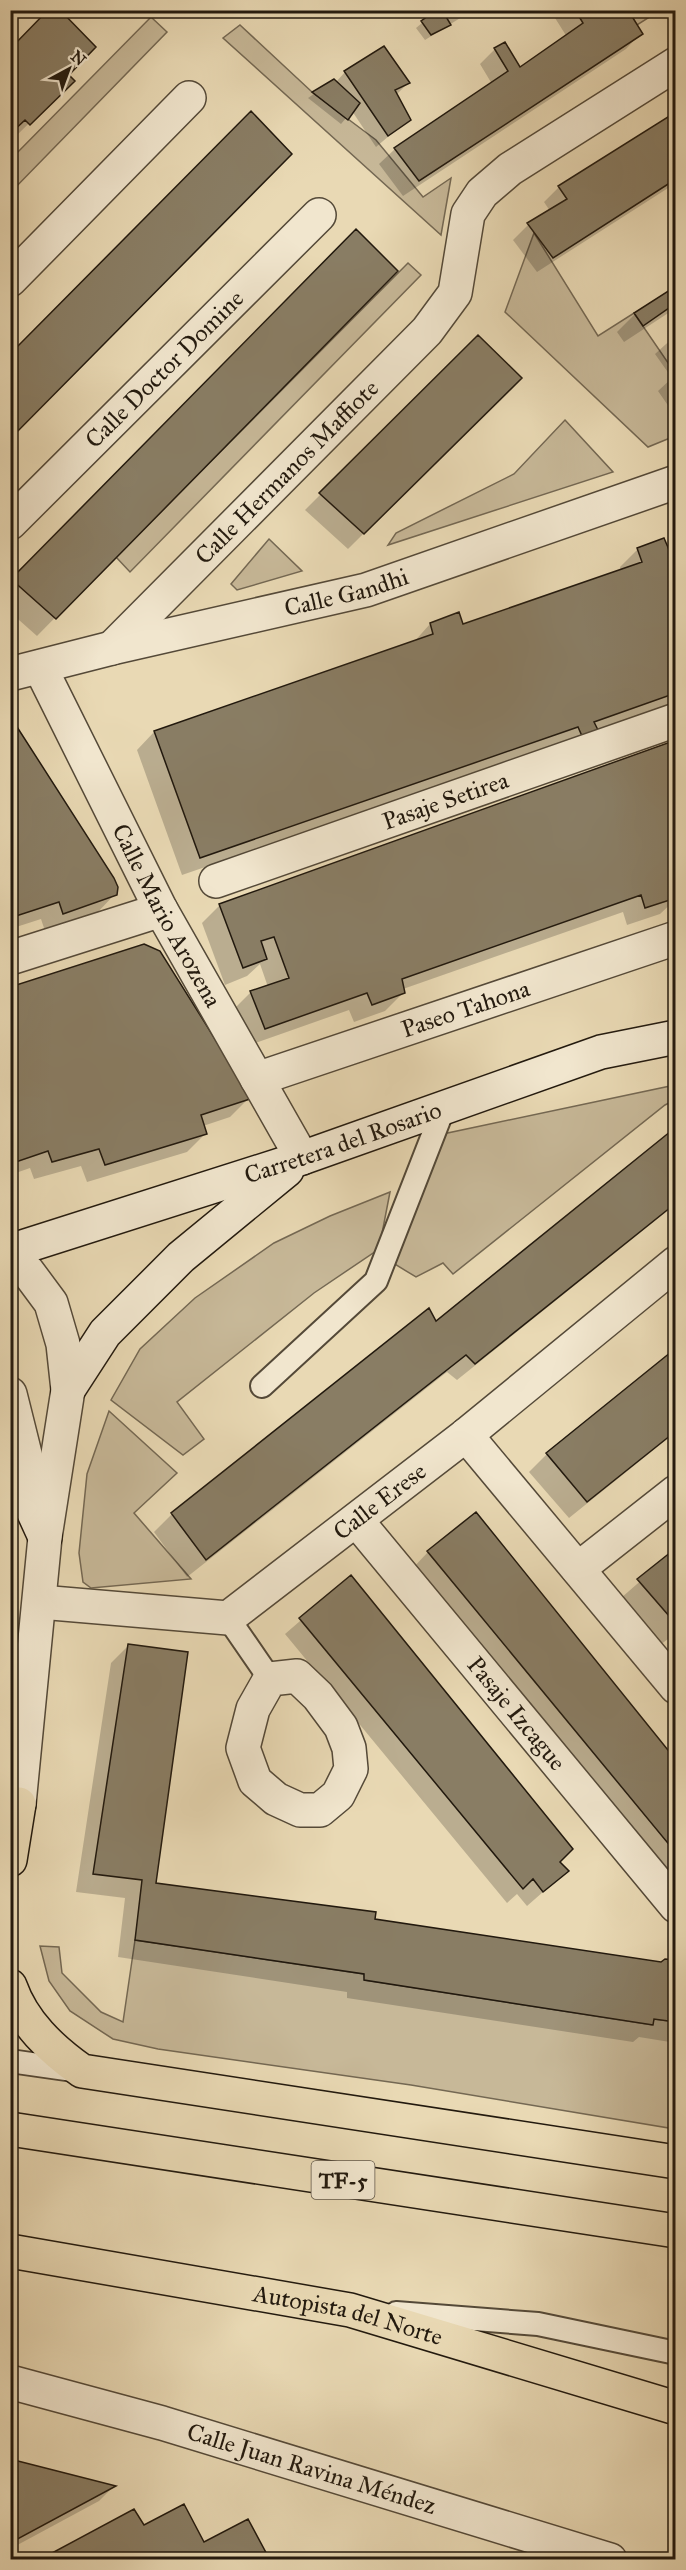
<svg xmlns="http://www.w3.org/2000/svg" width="686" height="2570" viewBox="0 0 686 2570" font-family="'IM FELL Great Primer',serif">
	<rect width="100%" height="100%" fill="#e9d9b4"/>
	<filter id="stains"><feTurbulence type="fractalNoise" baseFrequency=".00333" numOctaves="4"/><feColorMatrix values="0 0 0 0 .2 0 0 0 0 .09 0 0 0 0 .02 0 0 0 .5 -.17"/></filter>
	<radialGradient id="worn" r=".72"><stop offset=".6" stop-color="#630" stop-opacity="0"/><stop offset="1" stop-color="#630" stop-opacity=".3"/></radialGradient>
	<path fill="#c7b898" stroke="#746853" stroke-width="1.5" d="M628 11H659L637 25Z
		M151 17 167 32 11 192V159Z
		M240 25 312 92 376 140 423 197 451 178 441 235 223 38Z
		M534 233 598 336 634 313 675 373V436L648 447 505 312Z
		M408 263 421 275 130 572 116 557Z
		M565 420 613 472 388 545 396 533 514 474Z
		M269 539 302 571 237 590 231 584Z
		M675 1085V1100L665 1105 453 1274 443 1263 416 1277 393 1263 443 1134Z
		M390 1192 379 1249 314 1293 177 1402 204 1439 183 1455 111 1400 140 1349 195 1298 274 1243 330 1216Z
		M109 1411 177 1473 134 1513 191 1579 91 1588 83 1582 79 1553 87 1474Z
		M135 1940 364 1974 365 1980 652 2025 654 2019 675 2022V2129L411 2085 158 2049 113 2039 70 2011 49 1981 40 1946 59 1947 62 1973 101 2012 123 2022Z"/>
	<path fill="#0003" d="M447 10H473L425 40 416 28 422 23Z
		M550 10H626L641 33 626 49 403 196 379 164 395 149 492 84 480 64 495 49 520 69 567 37Z
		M10 51 67 75 72 81 13 139 10 136Z
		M345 72 408 83 396 95 409 119 376 147 352 111 341 124 308 98 334 80 336 82Z
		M676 127V183L537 272 513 240 528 225 550 211 544 202 559 187Z
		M356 231 396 271 37 636 10 612V581Z
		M676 288V308L624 342 617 332 635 314Z
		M676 335V417L658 391 672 378 655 354Z
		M478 337 520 378 348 549 305 510Z
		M638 549 669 554 676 552V704L182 875 137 750 154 732 413 643 430 624 458 614 462 626 621 571 620 567Z
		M10 718 115 894 97 913 45 931 41 919 10 929Z
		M676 741V899L660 914 627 925 623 912 403 989V993L385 1011 354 1022 349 1010 247 1046 233 1010 251 992 268 987 260 964 247 976 225 985 202 923 220 905Z
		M10 988 248 1099 230 1117 203 1126 205 1134 187 1152 87 1182 81 1166 34 1179 30 1168 10 1175Z
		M676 1129V1204L457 1380 447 1372 187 1577 154 1532 172 1514 436 1323Z
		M676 1350V1432L569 1518 529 1472 547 1454Z
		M676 1550V1633L660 1645 621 1598Z
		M428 1552 676 1762V1893L411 1570Z
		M351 1577 557 1862 567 1871 527 1906 517 1894 507 1903 285 1634Z
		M129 1645 154 1885 662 1964 676 1962V2043L639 2037 633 2042 347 1998V1992L118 1957 125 1898 76 1892 111 1663Z
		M10 2461 113 2487 99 2501 10 2549Z"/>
	<path fill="#897d64" stroke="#22190e" stroke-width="1.5" d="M48 10H60L96 47 69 75 75 81 30 125 25 120 10 134V49Z
		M437 10H442L451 25 431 35 421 21Z
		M575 10H628L643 34 419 181 394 148 508 71 494 48 505 42 520 67 583 23Z
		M384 46 410 83 395 90 411 120 388 136 344 71Z
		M334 79 360 103 348 120 312 92Z
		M251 111 292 154 10 439V354Z
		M671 115 676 124V179L553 258 527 223 567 199 558 186Z
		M356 229 398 271 56 619 11 579Z
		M676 286V303L643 326 634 313Z
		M478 335 522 378 364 534 319 493Z
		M664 538 670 552 676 550V693L594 722 598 730 582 736 578 727 200 858 154 731 433 634 430 623 459 612 463 624 642 562 637 548Z
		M10 716 114 878 118 887 117 895 63 914 59 902 10 918Z
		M676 740V898L645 908 641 895 402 979 405 993 372 1005 367 993 265 1029 250 991 289 978 274 937 261 941 267 959 243 968 219 904Z
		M144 944 160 951 247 1090 250 1099 201 1115 207 1134 105 1165 99 1149 52 1162 48 1151 10 1164V987Z
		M676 1127V1203L475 1364 466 1355 206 1560 171 1513 429 1308 436 1321Z
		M676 1348V1431L587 1502 546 1453Z
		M476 1512 676 1760V1853L427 1551Z
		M676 1548V1624L637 1579Z
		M351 1575 573 1849 560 1862 569 1871 543 1892 533 1879 523 1889 299 1618Z
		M128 1644 188 1652 156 1883 376 1912 375 1919 661 1962 665 1959 676 1960V2022L654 2019 653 2025 364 1980V1974L135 1940 142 1880 93 1874Z
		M10 2459 116 2486 10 2543Z
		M184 2504 204 2542 248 2519 270 2560H39L134 2509 144 2525Z
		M319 2553 323 2560H306Z"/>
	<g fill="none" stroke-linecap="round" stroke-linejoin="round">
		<defs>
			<path id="service" d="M262 1386 376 1281 444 1107
				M228 1618 270 1679
				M10 2061 80 2071
				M396 2313 538 2324 676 2353"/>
			<g id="pedestrian">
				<path id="s1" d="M216 881 676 720"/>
				<path id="s2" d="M357 1521 676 1906"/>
			</g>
			<g id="minor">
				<path d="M10 280 189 98"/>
				<path id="s3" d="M10 523 319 215"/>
				<path id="s4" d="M112 648 427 331 455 293 468 214 482 193 510 169 676 64"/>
				<path id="s5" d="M40 667 161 910 302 1158"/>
				<path id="s6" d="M10 674 112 648 366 590 676 482"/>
				<path d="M10 958 161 910"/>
				<path id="s7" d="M257 1079 676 938"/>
				<path d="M466 1435 676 1687"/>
				<path d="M578 1569 676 1492"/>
				<path id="s8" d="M40 1602 228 1618 466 1435 676 1263"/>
				<path d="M297 1676 318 1696 341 1727 349 1748 351 1769 338 1795 320 1810H300L276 1799 255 1781 243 1748 253 1709 270 1679Z"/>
			</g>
			<g id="tertiary">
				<path d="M10 1257 28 1272 51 1303 63 1344 68 1390 45 1537 19 1804"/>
				<path d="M10 1394 36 1498"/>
				<path id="s9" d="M10 2382 162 2423 610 2560"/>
			</g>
			<g id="secondary">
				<path id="s10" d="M10 1251 302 1158 601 1052 676 1037"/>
				<path d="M68 1390 105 1333 181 1257 287 1170"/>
				<path d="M10 1461 45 1537"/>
			</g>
			<g id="motorway">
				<path d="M10 1860 19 1804"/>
				<path d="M10 1986C23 2023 51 2049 82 2071L676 2162"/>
				<path d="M10 2129 676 2231"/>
				<path id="s11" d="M10 2251 350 2310 676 2408"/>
			</g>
		</defs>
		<use href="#service" stroke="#544938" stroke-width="26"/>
		<use href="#pedestrian" stroke="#544938" stroke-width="36"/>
		<use href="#minor" stroke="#544938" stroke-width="36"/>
		<use href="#tertiary" stroke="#544938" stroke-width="36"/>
		<use href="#secondary" stroke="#22190e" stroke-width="36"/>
		<use href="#motorway" stroke="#22190e" stroke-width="36"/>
		<use href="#service" stroke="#f1e6ce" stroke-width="22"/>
		<use href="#pedestrian" stroke="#f1e6ce" stroke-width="33"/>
		<use href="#minor" stroke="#f1e6ce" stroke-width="33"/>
		<use href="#tertiary" stroke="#f1e6ce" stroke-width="33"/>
		<use href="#secondary" stroke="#f1e6ce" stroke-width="33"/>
		<use href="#motorway" stroke="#e9d9b4" stroke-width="33"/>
	</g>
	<g text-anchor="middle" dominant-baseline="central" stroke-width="4.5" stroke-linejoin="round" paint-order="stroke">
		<rect fill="#f1e6ce" stroke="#605648" stroke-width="1.5" x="311.5" y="2161" width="63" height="38" rx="4.5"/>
		<g font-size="22" font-weight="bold" fill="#22190e">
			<text x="343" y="2180">TF-5</text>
		</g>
		<g font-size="24" fill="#22190e" stroke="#f1e6ce">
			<text stroke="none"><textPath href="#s3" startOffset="218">Calle Doctor Domine</textPath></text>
			<text stroke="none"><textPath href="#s4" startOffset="248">Calle Hermanos Maffiote</textPath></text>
			<text stroke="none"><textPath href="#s6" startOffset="346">Calle Gandhi</textPath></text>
			<text stroke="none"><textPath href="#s1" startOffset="243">Pasaje Setirea</textPath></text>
			<text stroke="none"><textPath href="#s5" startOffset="279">Calle Mario Arozena</textPath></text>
			<text stroke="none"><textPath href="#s7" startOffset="220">Paseo Tahona</textPath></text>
			<text stroke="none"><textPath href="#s10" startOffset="350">Carretera del Rosario</textPath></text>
			<text stroke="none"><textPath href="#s8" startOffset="380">Calle Erese</textPath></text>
			<text stroke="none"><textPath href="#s2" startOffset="250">Pasaje Izcague</textPath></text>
			<text stroke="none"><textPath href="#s11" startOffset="344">Autopista del Norte</textPath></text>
			<text stroke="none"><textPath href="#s9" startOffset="314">Calle Juan Ravina Méndez</textPath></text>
		</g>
	</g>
	<rect width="686" height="2570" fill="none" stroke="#e9d9b4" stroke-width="36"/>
	<rect x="12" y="12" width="662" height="2546" fill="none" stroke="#22190e" stroke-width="3"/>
	<rect x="18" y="18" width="650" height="2534" fill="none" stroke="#22190e" stroke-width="1.5"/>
	<g transform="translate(69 69) rotate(41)" stroke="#f1e6ce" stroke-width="4.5" paint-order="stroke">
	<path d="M0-4.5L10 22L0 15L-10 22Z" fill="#22190e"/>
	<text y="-9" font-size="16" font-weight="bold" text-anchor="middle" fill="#22190e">N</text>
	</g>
	<rect width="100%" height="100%" filter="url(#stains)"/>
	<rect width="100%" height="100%" fill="url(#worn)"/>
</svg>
